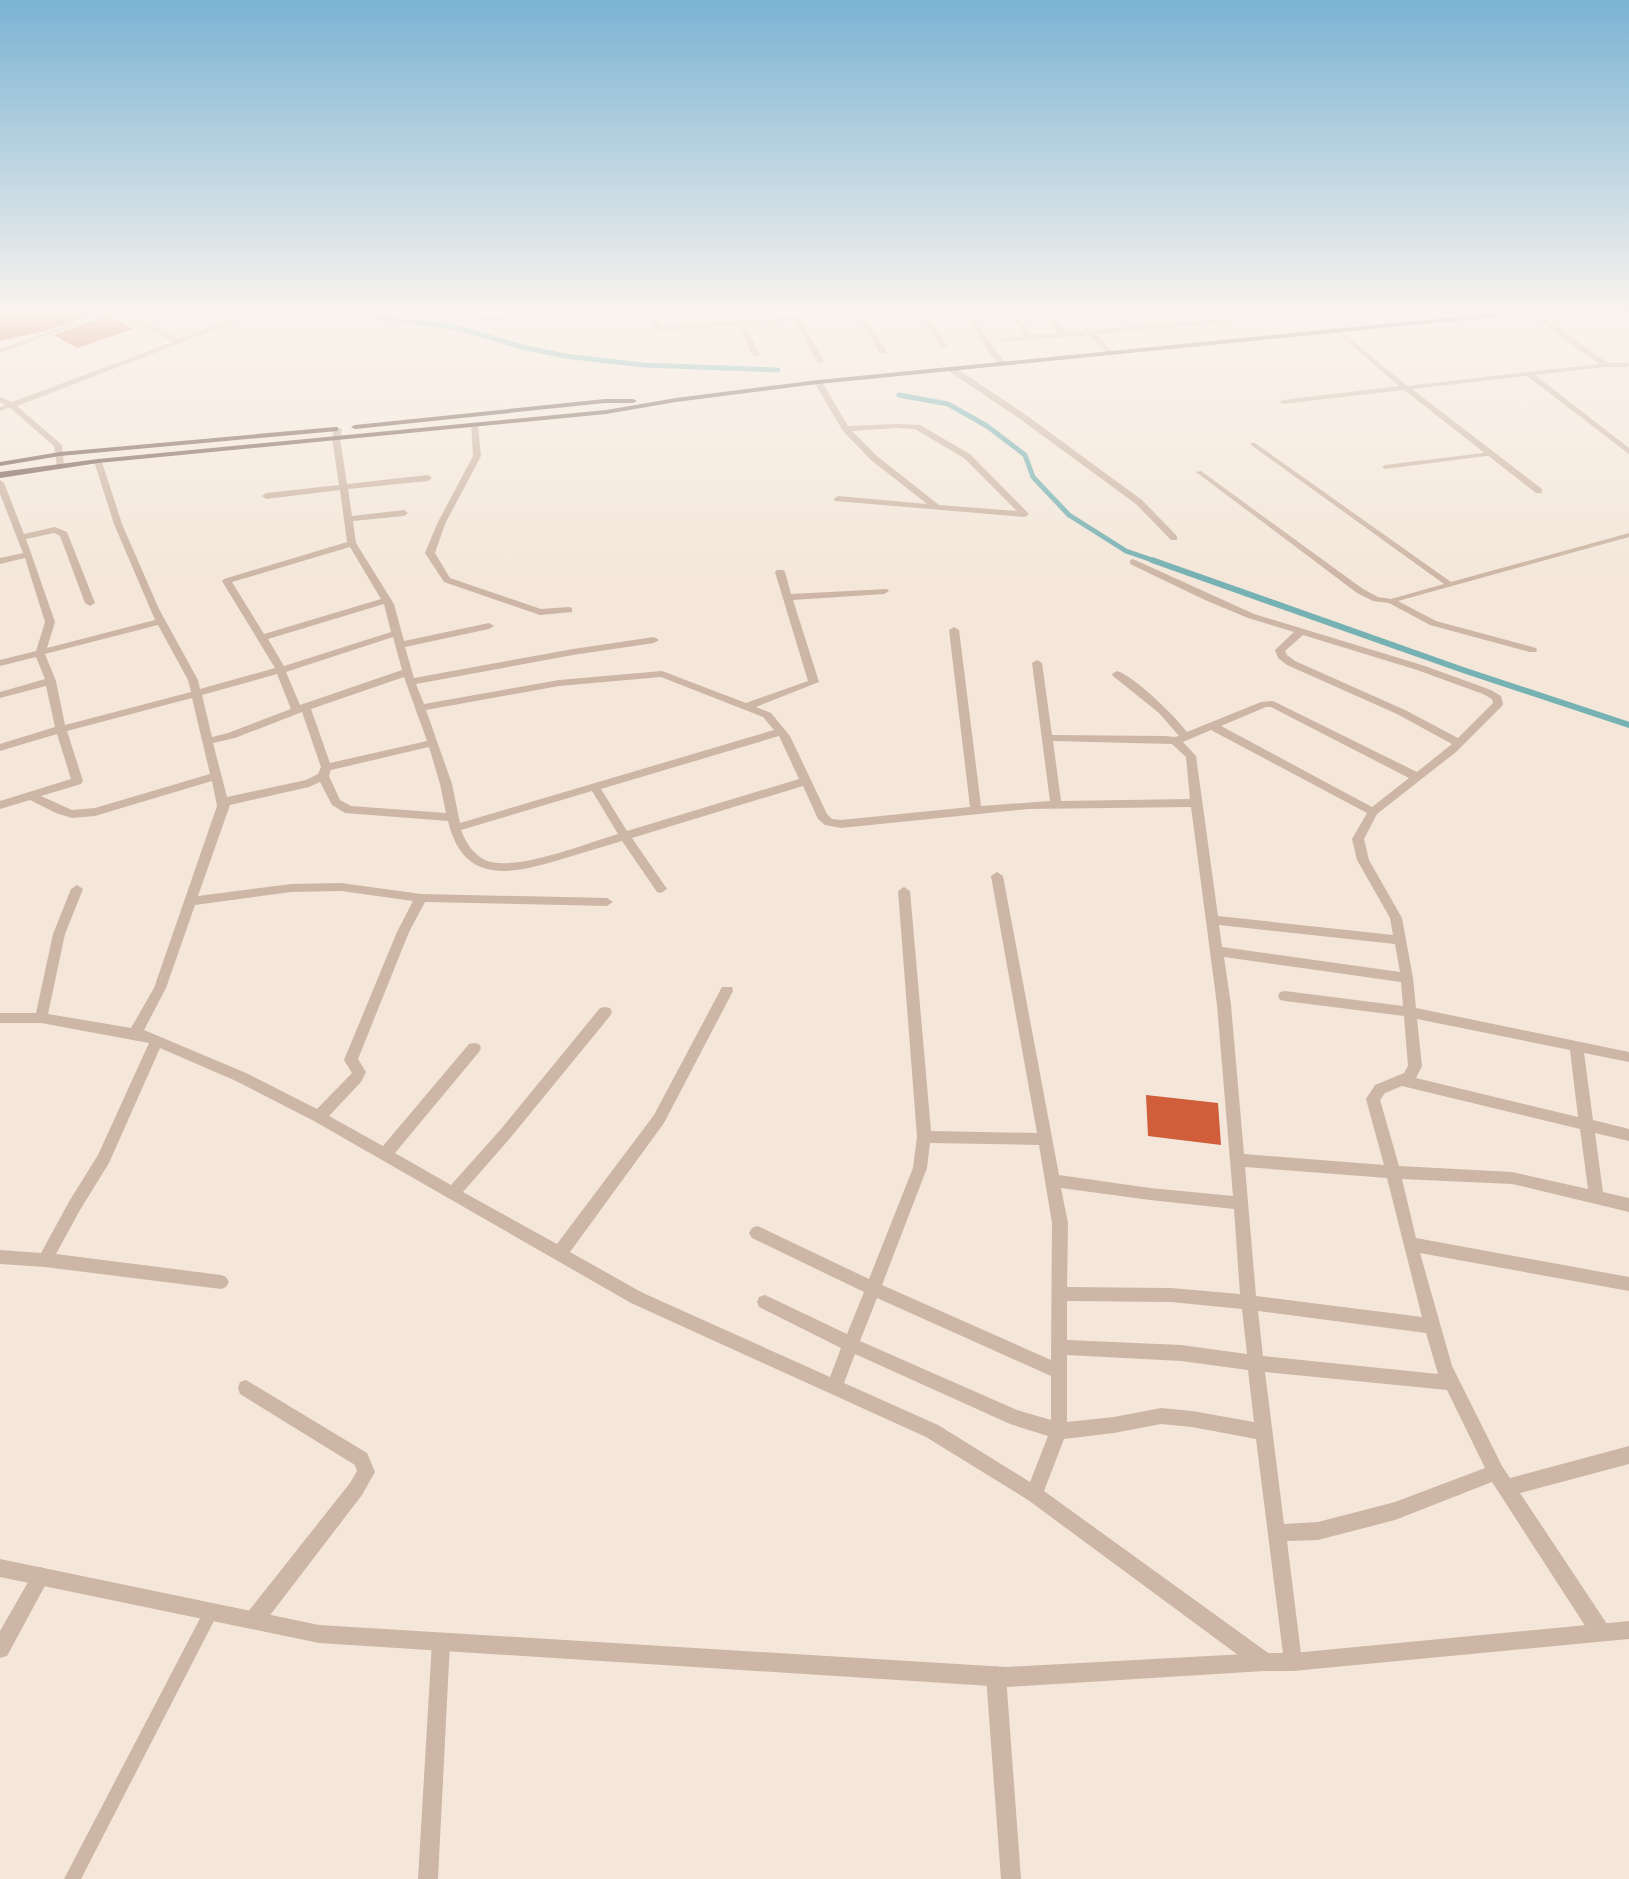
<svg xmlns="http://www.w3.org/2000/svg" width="1629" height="1879" viewBox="0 0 1629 1879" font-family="Karla,sans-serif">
	<rect width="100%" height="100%" fill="#f4e7da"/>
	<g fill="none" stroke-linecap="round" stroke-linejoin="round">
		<path stroke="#76b1b3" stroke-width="5" d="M354 314 459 328 522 347 565 356 643 365 778 370
			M899 395 948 404 987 426 1025 455 1033 477 1069 515 1126 551 1155 561"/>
		<path stroke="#76b1b3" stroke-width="6" d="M1152 560 1463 670 1629 725"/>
	</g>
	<path fill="#d05e3b" d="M0 314H92L46 331 0 341Z
		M107 316 133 329 77 348 54 335Z
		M1146 1095 1218 1103 1221 1145 1148 1136Z"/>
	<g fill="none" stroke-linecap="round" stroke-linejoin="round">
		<path fill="#cdb6a5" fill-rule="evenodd" d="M12 403 14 404V406L0 411V407Z
			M1251 443H1255L1451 582 1629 533V537L1398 601 1436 621 1536 648 1537 650 1536 652H1530L1430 625 1389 603 1373 601 1357 593 1196 472 1201 471 1363 589 1378 597 1391 599 1444 584 1251 445Z
			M1492 452 1494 453V455L1385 469 1382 467 1385 465Z
			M211 1605 216 1607 218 1612 216 1617 81 1879H64L206 1607Z"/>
		<path fill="#cdb6a5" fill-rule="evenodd" d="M97 314H106L0 353V349Z
			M122 314H130L179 339 247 314 253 315 17 406 62 445 64 465 57 467 54 446 9 407 0 402V397L12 402 173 342Z
			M394 314H401L397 317 395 316Z
			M533 314H566L563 316 483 321 480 319 483 317Z
			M652 314H658L662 327 823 314H850L847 316 801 320 824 361 820 363 816 361 795 320 745 324 760 355 756 357 752 355 738 325 659 331 655 329Z
			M856 314H862L887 351 886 353H880Z
			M920 314H926L947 345 946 347H940Z
			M964 314H970L1005 363 1004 365H998Z
			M1009 314H1015L1032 335 1059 333 1043 314H1050L1066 332 1086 331 1084 329 1088 327 1093 330 1232 318 1235 320 1232 322 1096 334 1113 354 1109 356 1089 335 1001 342V338H1004L1025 336Z
			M1110 314H1140L1137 316 1079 320 1076 318 1079 316Z
			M1530 314H1537L1608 363H1629L1628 367H1606L1535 375 1629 448V454L1527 376 1412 389 1542 489V493H1536L1404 390 1283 404 1279 402 1283 400 1399 386 1334 330V328L1336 327 1407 386 1599 364Z
			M950 368H956L1026 415 1142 500 1177 536V540H1171L1136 504 1020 419 950 372Z
			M815 380H821L848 426 897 424 920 425 970 454 1029 514 1025 517 835 501 834 499 838 496 927 504 871 460 843 431 814 382ZM897 428 915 429 964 458 1017 511 939 505 877 456 852 431Z
			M471 422 478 424 481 456 445 524 435 553 450 578 541 609 569 607 572 608V612L540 615 444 582 425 553 437 524 473 456Z
			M335 427 342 429 340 438 347 484 428 475 432 478 428 481 348 489 352 516 404 510 408 513 404 516 353 521 356 543 394 604 404 641 489 623 494 626 489 629 405 647 414 678 573 649 654 637 659 640 654 643 573 655 416 684 424 704 559 680 662 671 746 703 808 681 775 572 777 570H783L785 572 791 594 887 589 889 591 884 594 793 600 819 682 756 707 771 713 790 736 827 814 832 819 841 820 970 807 949 630 954 627 959 630 981 806 1050 801 1032 663 1037 660 1042 663 1052 735 1166 736 1174 737 1179 736 1159 713 1113 676 1112 674 1117 671C1134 676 1176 717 1187 732L1261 702 1273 701 1417 772 1452 744 1397 714 1287 665 1278 658 1275 650 1294 632 1248 618 1205 600 1130 564V560L1133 559 1254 614 1425 666 1491 690 1501 696 1503 704 1502 706 1456 752 1377 814 1364 839 1369 860 1402 918 1413 978 1416 1008 1629 1052V1062L1584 1053 1593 1120 1629 1129V1141L1595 1133 1603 1192 1629 1198V1212L1512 1184 1402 1179 1416 1238 1629 1277V1291L1420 1253 1452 1366 1502 1466 1510 1478 1629 1446V1464L1520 1493 1607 1624 1609 1631 1607 1638 1600 1640 1593 1638 1492 1482 1395 1520 1318 1540 1287 1541 1302 1662 1300 1669 1293 1671 1286 1669 1284 1662 1256 1439 1192 1427 1161 1424 1114 1433 1064 1439 1044 1491 1271 1655 1273 1662 1271 1669 1264 1671 1257 1669 1028 1500 926 1437 631 1303 314 1121 236 1081 160 1048 109 1163 80 1210 56 1254 221 1275 226 1277 229 1282 226 1287 221 1289 45 1267 0 1264V1250L41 1253 70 1200 98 1155 149 1043 41 1023H0V1013H36L53 934 71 889 77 885 83 889 65 934 48 1014 131 1028 154 988 217 806 212 781 95 816 72 818 56 813 30 800 0 809V801L71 779 57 734 0 751V744L55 727 46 686 0 698V692L45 679 36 657 0 666V660L36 651 45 622 25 558 0 564V558L23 553 0 494V480L4 483 24 534 55 527 67 532 95 603 90 606 85 603 60 536 54 533 26 539 55 622 47 648 155 620 114 524 94 461 101 459 122 524 159 609 198 680 200 689 275 668 222 581 224 579 347 542 340 490 266 499 262 496 266 493 339 485 332 438ZM350 547 381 599 264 634 232 582ZM384 604 391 632 284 666 268 639ZM158 625 188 680 191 692 65 725 56 681 45 654ZM1303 635 1417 670 1483 694 1492 699 1493 703 1458 738 1405 710 1295 661 1287 655 1285 651ZM393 637 402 670 300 705 286 672ZM277 674 291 709 228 733 212 737 202 695ZM404 677 427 741 330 763 311 709ZM661 677 763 717 774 730 460 823 452 784 426 710 559 686ZM192 698 210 774 95 808 72 810 41 796 81 784 83 781 67 731ZM1266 707H1271L1409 778 1372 807 1221 726ZM302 712 321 767 318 774 306 780 227 797 213 743 235 738ZM1211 730 1367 813 1352 839 1357 860 1390 918 1393 935 1218 916 1196 756 1183 742ZM779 736 799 779 627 831 601 789ZM1053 741 1172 744 1186 757 1190 799 1061 801ZM429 747 440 784 446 813 351 806 340 800 329 776 331 770ZM320 782 332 805 345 813 448 821C463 884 509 875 559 860 580 854 601 847 622 841L657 892 661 893 667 889 632 838 803 786 818 819 825 825 841 828 1028 809 1191 807 1217 1005 1233 1196 1150 1188 1059 1175 1003 876 997 872 991 876 1037 1133 931 1131 910 891 904 887 898 891 917 1137 913 1168 869 1279 762 1228 757 1226 752 1228 749 1233 752 1238 864 1292 847 1334 765 1295 759 1297 757 1302 759 1307 841 1348 830 1377 643 1293 570 1252 664 1123 733 991 732 987H722L654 1115 557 1244 463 1192 511 1137 610 1016 612 1012 610 1008 605 1007 600 1008 501 1129 451 1185 395 1153 479 1052 481 1048 479 1044 474 1043 469 1044 383 1146 329 1116 361 1082 366 1072 358 1059 409 932 425 902 607 906 613 902 607 898 421 894 341 883 291 884 198 896 230 805 309 787ZM592 791 618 834C587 843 514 873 485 860 473 854 466 843 461 830ZM341 891 413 901 397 932 344 1060 352 1073 317 1109 246 1073 144 1030 166 988 195 905 291 892ZM1219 925 1395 944 1400 972 1222 947ZM1224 957 1401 982 1403 1006 1285 991 1280 992 1278 996 1280 1000 1285 1001 1404 1016 1408 1066 1404 1073 1375 1085 1366 1099 1384 1165 1244 1154 1231 1005ZM1417 1019 1570 1050 1578 1117 1416 1078 1422 1066ZM1402 1086 1580 1129 1588 1189 1512 1172 1399 1166 1380 1100 1385 1093ZM930 1143 1039 1145 1052 1223 1051 1360 882 1285 927 1168ZM1245 1167 1387 1178 1422 1317 1256 1296ZM1061 1188 1150 1200 1234 1209 1240 1294 1171 1288 1067 1287 1068 1223ZM877 1298 1051 1376V1420L1017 1410 860 1341ZM1067 1301 1171 1302 1242 1309 1247 1354 1181 1345 1067 1340ZM1258 1311 1426 1333 1438 1374 1263 1356ZM855 1354 1010 1424 1048 1436 1030 1482 938 1425 844 1383ZM1067 1355 1181 1361 1248 1370 1254 1422 1192 1411 1161 1408 1114 1417 1067 1422ZM1265 1372 1447 1390 1485 1468 1395 1502 1318 1522 1284 1524Z
			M246 1380 367 1453 375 1472 362 1495 261 1627 254 1629 247 1627 245 1620 247 1613 350 1483 357 1471 355 1465 240 1394 238 1388 240 1382Z
			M41 1567 47 1570 50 1576 47 1582 7 1656 0 1658V1631L35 1570Z
			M441 1633 448 1635 450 1642 438 1879H418L432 1642 434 1635Z
			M996 1666 1003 1669 1006 1676 1021 1879H1001L986 1676 989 1669Z"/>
		<path fill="#cdb6a5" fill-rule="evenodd" d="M0 1559 319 1625 1006 1667 1264 1653H1293L1629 1621V1639L1293 1671H1264L1006 1687 319 1643 0 1577Z"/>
		<path fill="#7b6256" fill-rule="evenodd" d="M1485 314H1507L1504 316 818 384 676 402 606 414 98 463 0 478V472L98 459 606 410 676 398 818 380Z
			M605 399H633L637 401 633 403H605L355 429 351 427 355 425Z
			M335 427H338V431L60 456 0 466V462L60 452Z"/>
	</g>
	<linearGradient id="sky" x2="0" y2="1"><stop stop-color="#7ab3d3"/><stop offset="0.54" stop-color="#faf4ee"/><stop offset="1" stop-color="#faf4ee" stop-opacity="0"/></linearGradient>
	<rect width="1629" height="577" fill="url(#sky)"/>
</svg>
